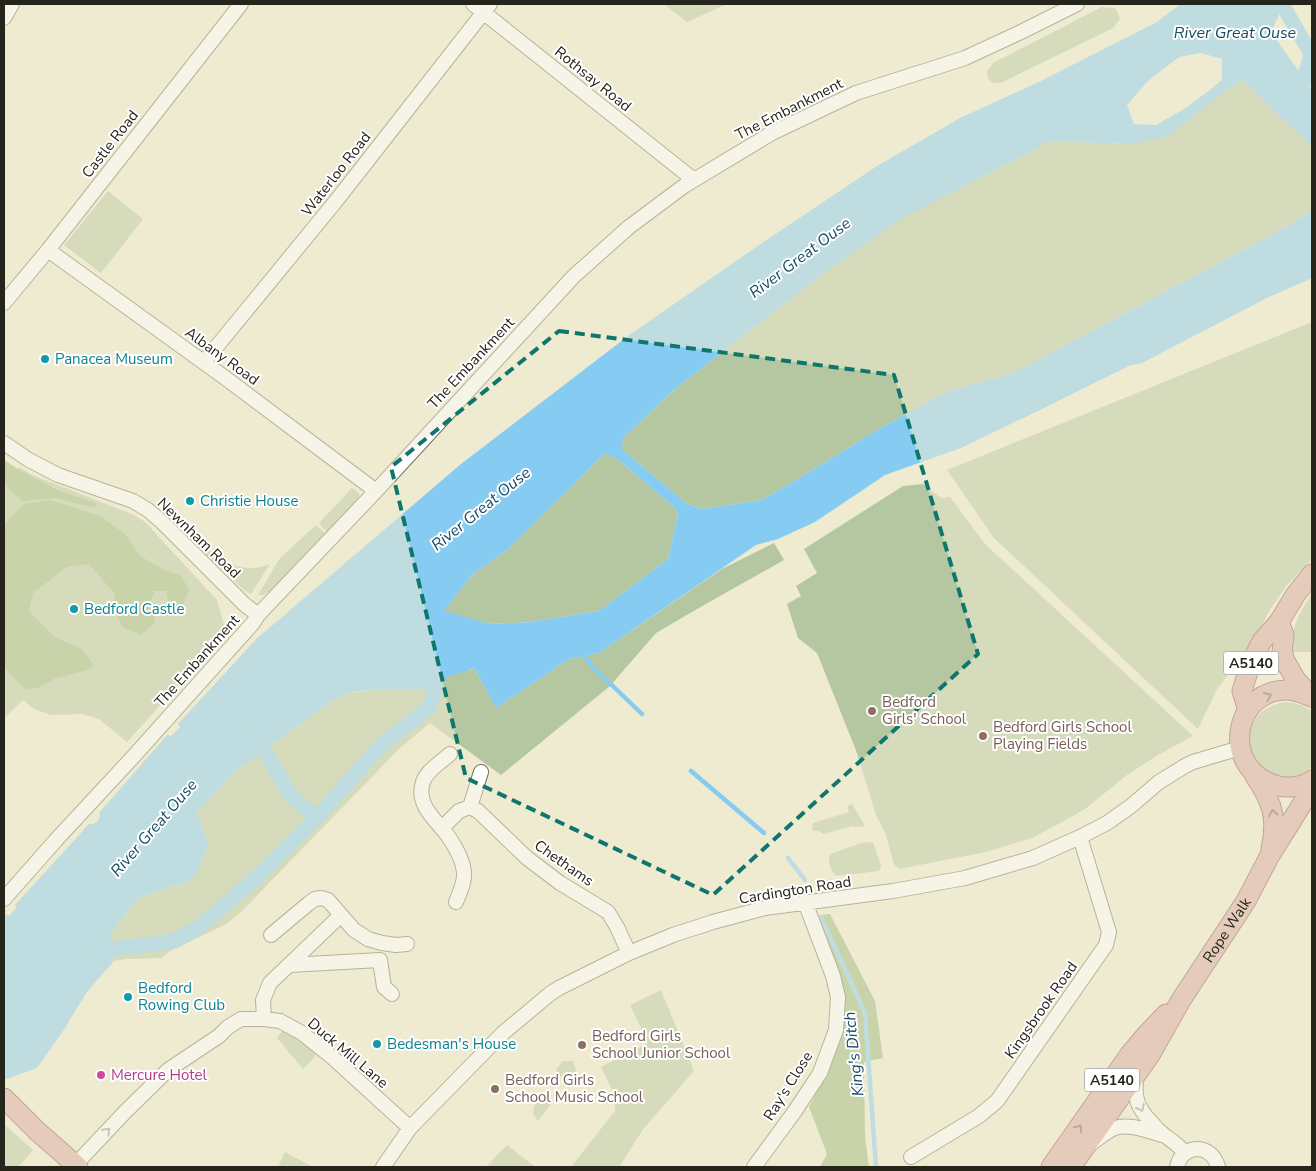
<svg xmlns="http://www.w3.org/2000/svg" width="1316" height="1171" viewBox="0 0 1316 1171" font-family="'Nunito Sans',sans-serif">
	<rect width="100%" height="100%" fill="#efebd1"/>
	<path fill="#b5c7a1" d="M664 4H727L687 22Z
		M1102 7 1114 8 1117 11 1120 19 1113 28 1003 82C994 85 987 82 987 71L993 63Z
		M1242 80 1312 147V210L1288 226 1013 373 945 392 872 433 793 482 761 500 702 509 687 504 622 449 623 438 674 390 740 338 827 271 904 216 999 168 1035 150 1046 141 1131 144 1221 94Z
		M108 191 143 219 101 273 64 245Z
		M1312 322V559L1287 585 1269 611 1249 653H1245L1217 689 1198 729 994 538 947 470Z
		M604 454 615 457 674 507 678 513 668 559 599 611 530 622 491 624 468 618 470 670 474 668 496 708 569 659 599 653 722 569 774 543 784 560 697 609 656 633 610 686 501 775 430 723 400 748 242 911 226 924 170 951 162 958 128 959 114 961 111 933 138 898 189 881 208 843 197 812 235 772 339 696C368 689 396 688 425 690L444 611 472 575 507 550Z
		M20 467 30 474 134 515 145 522 217 600 226 632 127 742 99 719 83 714 51 715 34 709 23 700 4 718V488Z
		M923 484 941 498 950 497 985 544 1193 736 1158 755 1127 775 1085 809 1064 821 1032 838 986 852 899 869 894 864 886 835 876 815 857 753 817 653 798 638 787 604 801 596 796 586 817 573 804 549 903 486Z
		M352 488 359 493V500L327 532 319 523Z
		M316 525 326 534 270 591 263 595H258L280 558Z
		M203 546C226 562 241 575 270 564L251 594 244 590 200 549Z
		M1312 593V652H1293L1290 638 1300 613Z
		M1285 702C1296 703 1304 705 1312 712V767C1264 808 1214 716 1285 702Z
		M852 804 865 826 856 827 852 826 824 834 818 831H813L812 828 813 823 849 812 847 807Z
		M873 842 881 866 879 871 836 876C831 869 826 862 831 854L861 843Z
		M661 990 694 1071 644 1128 619 1167H571L615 1111V1096L601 1067 648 1043 630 1005Z
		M283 1030 291 1035 317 1054 303 1069 277 1038Z
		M563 1061H573L576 1070 569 1081 562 1079 556 1070Z
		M547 1094 552 1098V1103L538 1121 533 1114 534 1106Z
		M4 1124 33 1150 18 1167H4Z
		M507 1145 535 1167H486Z
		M285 1152 311 1166 313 1167H278Z"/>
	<path fill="#9cb77a" d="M4 460 23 472 57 490 96 503 95 508 56 498 22 501 4 484Z
		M50 500 100 516 125 534 140 556 167 571 181 576 189 589 182 608 169 604 166 591H154L151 601 155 623 140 635 122 627 115 610V594L89 564 67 567 33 593 29 611 56 638 82 649 94 666 84 671 54 679 38 688 24 689 4 667V529L5 524 24 504Z
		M830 914 875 1001 883 1058 864 1062 865 1135 869 1167H820L827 1154 809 1107 827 1073 841 1032 810 916Z"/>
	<path fill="#86cbf1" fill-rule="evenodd" d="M1180 4H1284L1271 32 1312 90V147L1242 80 1221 94 1168 136 1131 144 1046 141 1035 150 999 168 904 217 827 271 740 338 674 390 623 438 622 449 687 504 702 509 761 500 793 482 872 433 945 392 1013 373 1288 226 1312 210V278L1265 299 1140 364 1131 365 1040 410 961 448 885 475 815 522 778 539 756 545 599 653 569 659 496 708 474 668 447 677 425 690 403 689 360 691 339 696 235 772 197 812 208 843 197 874 189 881 138 898 111 933 114 961 87 992 63 1031 37 1068 4 1080V917L6 914 9 916 17 907 15 905 89 824C95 824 98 822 100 816L99 813 168 734 170 737 180 727 178 724 258 637 268 629 461 464 628 336 759 245 877 166 962 117 1041 81 1157 22ZM1201 53 1222 59V80L1210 90 1184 109 1156 125 1134 124 1127 105 1148 81 1179 57ZM604 454 615 457 674 507 678 513 668 559 599 611 530 622 491 624 444 611 472 575 507 550Z"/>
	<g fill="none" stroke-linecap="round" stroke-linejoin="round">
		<path stroke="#86cbf1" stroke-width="4.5" d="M582 652 591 665 642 714
			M691 771 764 833
			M788 858 805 880
			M821 917 865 1013 876 1167"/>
		<path stroke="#86cbf1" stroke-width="15" d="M1282 4 1311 54 1299 98
			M254 733 291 796 316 817
			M94 952 175 941 199 927 256 878 324 810 380 746 430 707 442 664"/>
		<defs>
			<path id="minor" d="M473 4 694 180
				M4 18 12 4
				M48 250 224 377 376 491
				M4 303 48 250 241 4
				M204 362 336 201 490 4
				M4 443 29 460 58 475 133 501 148 510 162 522 244 604 258 615
				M450 754C440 763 424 772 422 786 417 808 440 823 450 839 456 848 463 861 464 872 465 882 460 892 456 902
				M481 772 470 807 478 811 527 858 560 883 608 912 617 927 629 953
				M442 828 459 811 470 807
				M4 899 56 840 133 757 253 623 258 615 376 491 574 276 629 227 684 186 772 133 856 93 965 58 1021 32 1077 4
				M271 935 308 904 315 899 321 898 328 900 354 930 368 939 382 943 396 945 407 944
				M289 965 380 960 384 987 392 994
				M264 1019 263 1000 270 983 341 915
				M1137 1074C1133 1097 1137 1108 1153 1124 1156 1128 1160 1132 1164 1135 1172 1141 1179 1145 1185 1153
				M1092 1143C1099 1138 1107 1131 1115 1128 1129 1123 1148 1131 1162 1135
				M911 1157 979 1116 997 1101 1106 945 1109 932 1080 837
				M75 1165 125 1112 168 1070 219 1036 228 1027 241 1019H264L280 1021 302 1033 332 1057 410 1128
				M383 1167 410 1128 503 1033 551 993 559 988 629 953 673 935 713 922 765 908 893 891 965 878 1033 858 1080 837 1107 823 1131 806 1159 782 1185 766 1193 762 1240 748
				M754 1167 795 1111 820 1073 836 1030 838 997 833 976 805 902
				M1177 1167C1182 1143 1212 1143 1218 1167"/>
			<g id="major">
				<path d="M1279 622 1284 635 1282 651 1285 661 1296 680 1312 697"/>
				<path d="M1312 697C1304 694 1296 690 1286 690 1232 691 1221 768 1275 785 1287 789 1302 787 1312 780"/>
				<path d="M1248 710 1242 691 1250 665 1262 641 1279 622 1296 594 1312 574"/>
				<path d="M1255 776C1272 802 1278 817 1271 849"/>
				<path d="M4 1098 37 1131 78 1167"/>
				<path d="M1051 1167 1130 1054 1146 1035 1166 1014"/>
				<path id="s1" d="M1071 1167 1150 1055 1181 1000 1246 901 1269 857 1312 788"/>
			</g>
		</defs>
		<use href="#minor" stroke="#736f58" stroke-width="16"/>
		<use href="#major" stroke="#8b514b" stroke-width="21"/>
		<use href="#minor" stroke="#fff" stroke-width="14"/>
		<use href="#major" stroke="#daa5a3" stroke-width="19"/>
	</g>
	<defs><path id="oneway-chevron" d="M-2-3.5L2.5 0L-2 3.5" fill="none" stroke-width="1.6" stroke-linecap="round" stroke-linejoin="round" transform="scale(1.25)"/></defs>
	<g stroke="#775f58">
		<use href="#oneway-chevron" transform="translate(1268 696) rotate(-23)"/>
		<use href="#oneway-chevron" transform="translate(1273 813) rotate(-100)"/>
		<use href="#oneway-chevron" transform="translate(1079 1128) rotate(-55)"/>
	</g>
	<g stroke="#9d9d98">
		<use href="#oneway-chevron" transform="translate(1141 1108) rotate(63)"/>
		<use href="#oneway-chevron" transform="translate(107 1131) rotate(-47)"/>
	</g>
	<path d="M0 0H1316V1171H0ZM559 331 894 375 978 654 713 895 466 778 391 467Z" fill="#efebd1" fill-opacity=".55" fill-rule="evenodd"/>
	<path fill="none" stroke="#0f766e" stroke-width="4" stroke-dasharray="10 6" stroke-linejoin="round" d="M559 331 894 375 978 654 713 895 466 778 391 467Z"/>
	<g fill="#0f9aa8" stroke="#fff" stroke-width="2">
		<circle cx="45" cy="359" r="5"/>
		<circle cx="190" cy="501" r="5"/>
		<circle cx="74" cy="609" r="5"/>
		<circle cx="128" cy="997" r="5"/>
		<circle cx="377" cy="1044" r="5"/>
	</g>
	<g fill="#8d6e63" stroke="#fff" stroke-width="2">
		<circle cx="872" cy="711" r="5"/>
		<circle cx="983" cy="736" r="5"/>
		<circle cx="582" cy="1045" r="5"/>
		<circle cx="495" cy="1089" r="5"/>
	</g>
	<circle fill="#d1479c" stroke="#fff" stroke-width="2" cx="101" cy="1075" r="5"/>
	<g text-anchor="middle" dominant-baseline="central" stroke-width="4" stroke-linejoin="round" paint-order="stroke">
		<g fill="#fff" stroke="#67665f" stroke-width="1">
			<rect x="1223.5" y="651.5" width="55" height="23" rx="4"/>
			<rect x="1084.5" y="1068.5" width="55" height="23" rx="4"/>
		</g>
		<g font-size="14" font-weight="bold" fill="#26251b">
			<text x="1251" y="663">A5140</text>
			<text x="1112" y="1080">A5140</text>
		</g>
		<g font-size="15" fill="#26251b" stroke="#fff">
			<text transform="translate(593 79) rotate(39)">Rothsay Road</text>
			<text transform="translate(789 109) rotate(-27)">The Embankment</text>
			<text transform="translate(110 144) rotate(-52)">Castle Road</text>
			<text transform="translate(336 174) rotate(-52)">Waterloo Road</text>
			<text transform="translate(222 356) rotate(36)">Albany Road</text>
			<text transform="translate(471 363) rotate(-47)">The Embankment</text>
			<text transform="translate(199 538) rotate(44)">Newnham Road</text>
			<text transform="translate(197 661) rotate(-48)">The Embankment</text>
			<text transform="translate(564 863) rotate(35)">Chethams</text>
			<text transform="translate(795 890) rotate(-9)">Cardington Road</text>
			<text stroke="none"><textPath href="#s1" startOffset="284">Rope Walk</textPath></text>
			<text transform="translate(1041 1010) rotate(-55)">Kingsbrook Road</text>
			<text transform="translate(348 1053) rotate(40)">Duck Mill Lane</text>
			<text transform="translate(788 1086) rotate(-58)">Ray's Close</text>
		</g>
		<g font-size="15" fill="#0d838f" stroke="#fff" text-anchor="start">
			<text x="55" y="359">Panacea Museum</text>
			<text x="200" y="501">Christie House</text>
			<text x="84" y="609">Bedford Castle</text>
			<text x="138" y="988">Bedford<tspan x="138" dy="17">Rowing Club</tspan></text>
			<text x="387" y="1044">Bedesman's House</text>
		</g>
		<g font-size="15" fill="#785e54" stroke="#fff" text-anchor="start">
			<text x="882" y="702">Bedford<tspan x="882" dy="17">Girls' School</tspan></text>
			<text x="993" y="727">Bedford Girls School<tspan x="993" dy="17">Playing Fields</tspan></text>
			<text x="592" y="1036">Bedford Girls<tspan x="592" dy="17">School Junior School</tspan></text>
			<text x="505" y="1080">Bedford Girls<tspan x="505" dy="17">School Music School</tspan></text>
		</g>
		<g font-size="15" fill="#b23c85" stroke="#fff" text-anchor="start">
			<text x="111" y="1075">Mercure Hotel</text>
		</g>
		<g font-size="16" font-style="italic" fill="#164c66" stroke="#fff">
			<text x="1235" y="33">River Great Ouse</text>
			<text transform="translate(800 258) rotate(-37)">River Great Ouse</text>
			<text transform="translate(481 509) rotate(-39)">River Great Ouse</text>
			<text transform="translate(154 828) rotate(-49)">River Great Ouse</text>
			<text transform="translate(854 1054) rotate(-96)">King's Ditch</text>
		</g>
	</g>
	<rect width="1316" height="1171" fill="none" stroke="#26251b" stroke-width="10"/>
</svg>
